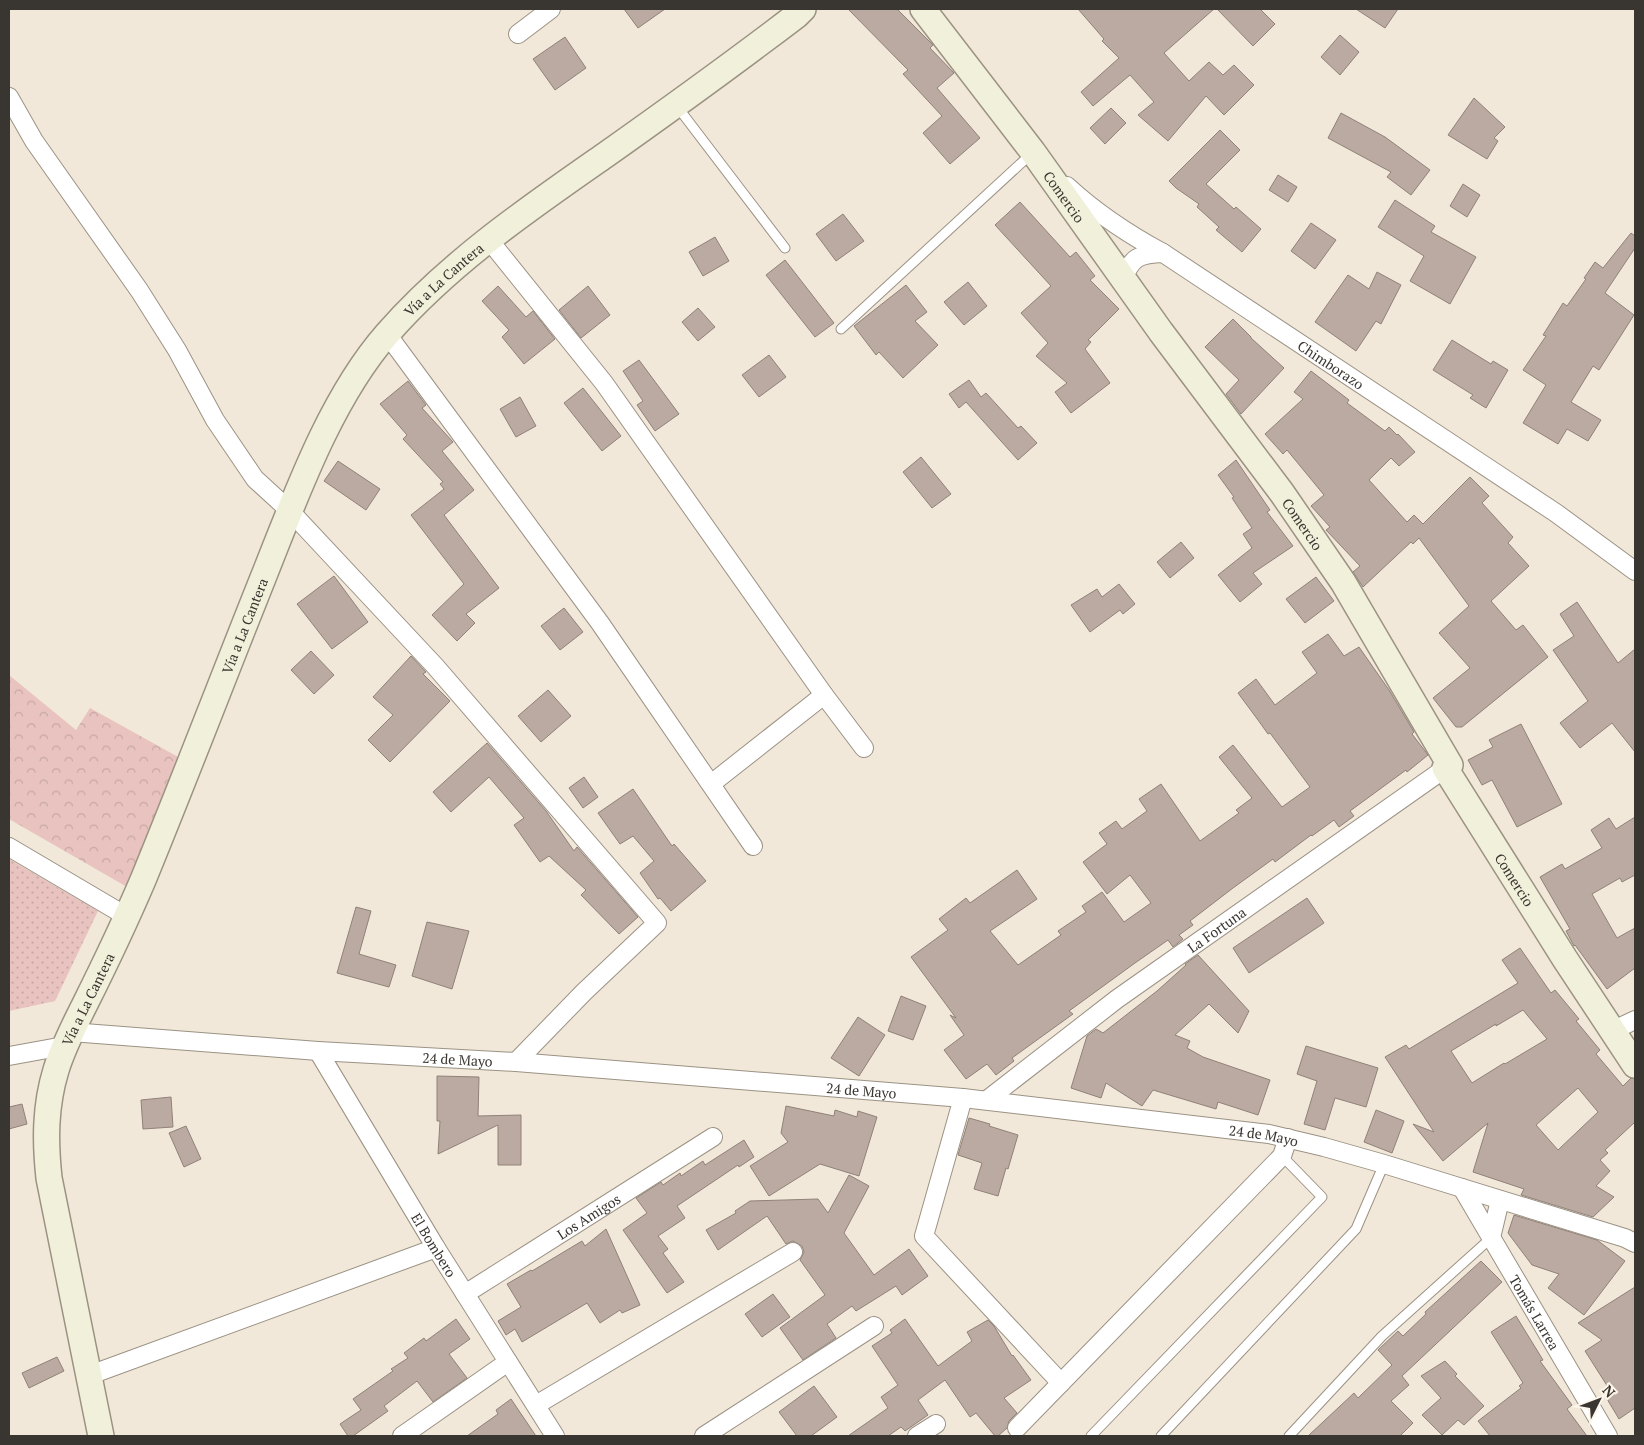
<svg xmlns="http://www.w3.org/2000/svg" width="1644" height="1445" viewBox="0 0 1644 1445" font-family="'PT Serif',serif">
	<defs>
		<pattern id="grass-dots" width="8" height="8" patternUnits="userSpaceOnUse" patternTransform="scale(1.25)"><rect width="8" height="8" fill="#e8c3bf"/><path d="M2 2h.1M6 6h.1" fill="none" stroke="#c8a8a4" stroke-width="1.8" stroke-linecap="round"/></pattern>
		<pattern id="forest-crowns" width="20" height="18" patternUnits="userSpaceOnUse" patternTransform="scale(1.25)"><rect width="20" height="18" fill="#e8c3bf"/><path d="M2 6a3 3 0 1 1 6 0M12 15a3 3 0 1 1 6 0" fill="none" stroke="#c8a8a4"/></pattern>
	</defs>
	<rect width="100%" height="100%" fill="#f2e8d9"/>
	<path fill="url(#grass-dots)" d="M9 859 98 911 55 1001 9 1011Z"/>
	<path fill="url(#forest-crowns)" d="M9 675 76 730 90 708 180 758 127 887 9 819Z"/>
	<path fill="#baaaa1" stroke="#908179" fill-rule="evenodd" d="M624 9H665L638 28Z
		M848 9H897L933 45 930 48 954 73 937 88 980 138 950 164 923 133 942 116 903 74 908 70Z
		M1078 9H1214L1164 53 1189 81 1209 62 1223 75 1234 65 1254 85 1224 115 1206 96 1168 141 1138 115 1154 102 1130 75 1093 106 1081 92 1119 58 1102 41 1104 39Z
		M1217 9H1260L1275 24 1253 46Z
		M1356 9H1398L1385 28Z
		M1340 35 1359 52 1340 75 1321 57Z
		M565 37 586 68 555 90 533 59Z
		M1474 98 1505 127 1494 138 1498 141 1487 159 1448 135Z
		M1111 108 1126 123 1105 144 1090 128Z
		M1341 113 1385 137 1430 170 1411 195 1387 177 1391 172 1328 138Z
		M1220 130 1240 150 1206 184 1234 209 1236 207 1261 229 1242 252 1216 230 1219 227 1197 207 1199 204 1176 188 1169 181Z
		M1278 175 1297 187 1288 202 1269 190Z
		M1463 184 1480 195 1467 217 1450 206Z
		M1395 200 1435 226 1431 232 1476 257 1450 304 1410 281 1424 256 1378 227Z
		M1020 202 1070 257 1076 252 1095 276 1090 280 1119 309 1088 340 1091 342 1085 349 1110 383 1071 413 1055 392 1067 383 1036 356 1048 343 1021 313 1051 286 995 225Z
		M843 214 864 241 836 261 816 234Z
		M1311 223 1336 240 1315 269 1291 251Z
		M1631 233 1635 236V248L1605 293 1634 315 1599 370 1593 366 1571 402 1601 420 1588 441 1567 429 1558 444 1523 423 1546 385 1523 370 1546 336 1543 335 1563 303 1567 306 1586 279 1584 278 1595 262 1603 268Z
		M715 237 729 261 703 276 689 252Z
		M785 260 834 323 815 337 766 275Z
		M1377 272 1401 285 1381 324 1376 321 1356 351 1315 322 1348 275 1369 289Z
		M968 282 987 306 964 325 944 302Z
		M906 285 927 312 915 321 938 345 903 378 879 352 876 355 854 326Z
		M498 286 526 317 533 311 555 339 524 364 502 337 509 330 482 301Z
		M588 286 610 315 581 338 559 310Z
		M698 308 715 327 698 341 682 322Z
		M1233 319 1251 337V338L1284 368 1241 414 1226 394 1239 380 1205 347Z
		M1452 340 1491 364 1493 361 1508 370 1486 408 1470 398 1473 395 1433 370Z
		M769 355 786 377 759 397 742 375Z
		M639 360 679 414 655 431 637 405 643 401 623 371Z
		M1311 371 1349 400 1347 403 1385 431 1389 427 1397 435 1398 434 1415 452 1399 466 1391 458 1369 480 1407 522 1414 515 1423 524 1470 477 1489 496 1482 503 1513 537 1508 543 1529 566 1491 601 1516 630 1523 625 1548 657 1462 727H1456L1433 698 1470 668 1439 633 1469 606 1419 538 1413 544 1411 542 1363 587 1353 572 1360 566 1326 530 1330 527 1311 506 1324 495 1287 450 1283 454 1265 434 1303 399 1294 392Z
		M969 380 981 397 986 393 1018 428 1021 426 1037 443 1018 460 966 402 959 408 949 394Z
		M408 381 426 405 422 408 453 442 442 451 474 490 444 515 499 588 466 614 475 623 457 641 432 615 464 584 411 515 444 489 440 484 443 482 403 439 407 435 380 404Z
		M583 388 621 436 602 451 564 403Z
		M520 397 536 426 516 437 500 409Z
		M921 457 951 494 932 508 903 472Z
		M1236 460 1270 510 1267 512 1293 546 1253 573 1262 584 1240 602 1218 575 1252 548 1243 534 1252 528 1232 498 1234 497 1218 475Z
		M338 461 380 489 366 510 324 481Z
		M1181 542 1194 558 1170 578 1157 562Z
		M334 576 368 622 332 649 297 604Z
		M1316 577 1334 601 1305 623 1286 599Z
		M1119 584 1135 604 1123 614 1120 610 1090 632 1071 605 1097 589 1102 597Z
		M1577 602 1618 663 1635 649V752L1612 723 1580 748 1560 723 1588 701 1553 650 1574 636 1560 614Z
		M564 608 583 632 560 650 541 626Z
		M1328 634 1344 656 1359 647 1389 690 1414 732 1412 734 1428 755 1407 772 1406 770 1350 811 1354 816 1339 827 1334 820 1312 836 1311 835 1275 862 1273 859 1233 888 1190 921 1193 925 1179 935 1183 939 1173 947 1168 940 1135 963 1069 1011 1073 1014 1012 1058 1014 1061 996 1075 987 1064 966 1079 944 1050 964 1035 950 1015 956 1018 911 957 948 930 939 919 966 898 970 903 1017 870 1037 899 990 931 1018 965 1061 935 1058 931 1086 912 1082 906 1102 892 1124 922 1151 903 1130 875 1107 894 1083 862 1107 844 1099 833 1116 821 1122 829 1147 811 1139 799 1161 784 1200 841 1239 813 1236 810 1252 798 1219 757 1233 745 1282 807 1310 787 1270 733 1268 734 1258 720 1238 693 1256 679 1275 705 1317 673 1302 652Z
		M311 651 334 675 314 694 291 670Z
		M411 656 426 672 423 674 450 701 390 762 368 740 393 715 373 697Z
		M548 690 571 716 541 742 518 716Z
		M1521 724 1562 804 1517 827 1492 780 1482 785 1468 760 1493 747 1489 740Z
		M487 743 546 811 574 851 577 847 638 917 619 934 581 895 586 890 549 856 540 862 514 825 524 818 489 777 451 812 433 792Z
		M584 777 598 797 583 808 569 788Z
		M633 789 672 846 674 844 706 881 671 911 660 898 658 899 640 873 654 861 633 836 620 844 598 813Z
		M1635 817V875L1622 882 1620 878 1592 894 1617 938 1635 928V968L1607 989 1575 945 1574 946 1566 931 1570 929 1540 877 1562 864 1565 869 1602 848 1591 830 1609 818 1616 829Z
		M1307 898 1324 923 1249 973 1233 948Z
		M356 907 371 911 359 954 396 965 389 987 337 973Z
		M427 922 469 931 452 989 412 976Z
		M1520 948 1551 993 1555 990 1579 1019 1576 1021 1600 1050 1596 1054 1623 1086 1631 1078 1635 1079V1122L1605 1150 1608 1153 1600 1160 1610 1171 1596 1186 1614 1197 1593 1217 1521 1195 1524 1189 1473 1172 1488 1123 1443 1161 1413 1124 1434 1132 1385 1057 1406 1045 1409 1049 1518 983 1502 960ZM1523 1010 1547 1039 1505 1064 1504 1063 1472 1083 1451 1051 1496 1024V1026ZM1578 1088 1598 1112 1558 1150 1536 1125Z
		M1198 955 1249 1011 1238 1033 1209 1004 1175 1035 1190 1041 1187 1048 1203 1057 1270 1080 1258 1115 1218 1102 1216 1109 1153 1090 1142 1106 1106 1083 1101 1098 1071 1088 1087 1036 1096 1029 1103 1033 1157 991 1186 965 1185 964Z
		M901 996 926 1006 913 1040 888 1031Z
		M858 1017 885 1035 859 1076 831 1058Z
		M1306 1046 1378 1068 1366 1107 1335 1098 1325 1130 1304 1124 1317 1081 1297 1074Z
		M437 1076 479 1077 478 1116 521 1115V1165H498V1125L438 1154 440 1121H437Z
		M171 1097 173 1127 143 1129 141 1100Z
		M22 1104 27 1124 9 1129V1107Z
		M786 1106 834 1116 835 1110 857 1117 858 1111 877 1117 859 1176 820 1164 769 1196 750 1166 788 1142 781 1133Z
		M1376 1110 1404 1121 1392 1153 1364 1142Z
		M969 1118 990 1124 989 1126 1018 1135 1008 1169 1006 1168 998 1196 974 1189 982 1163 958 1155Z
		M186 1126 201 1159 184 1167 169 1133Z
		M744 1140 754 1157 739 1167 738 1165 677 1206 685 1218 658 1236 668 1249 663 1253 684 1282 667 1293 623 1230 647 1213 636 1198 661 1182 663 1185 680 1173 681 1176 703 1161 705 1165Z
		M849 1175 869 1186 844 1233 874 1275 909 1249 928 1276 902 1295 896 1286 856 1311 852 1306 827 1324 836 1338 803 1360 780 1328 825 1295 800 1260 804 1252 802 1246 793 1241 786 1244 767 1216 718 1250 706 1230 736 1213 735 1211 750 1201 818 1199 828 1213Z
		M1514 1215 1597 1240 1625 1261 1584 1315 1548 1288 1559 1274 1532 1265 1508 1233Z
		M606 1229 640 1305 622 1313 620 1310 600 1323 587 1303 522 1342 515 1329 506 1335 498 1321 521 1307 507 1284 531 1270 532 1271 582 1241 585 1246Z
		M1481 1261 1502 1282 1402 1376 1409 1385 1391 1401 1413 1423 1400 1436H1308L1354 1393 1358 1398 1392 1365 1378 1350 1398 1331 1403 1336 1426 1314 1425 1312Z
		M1635 1287V1408L1619 1419 1607 1399 1613 1395 1585 1351 1602 1340 1578 1323Z
		M773 1294 790 1317 762 1337 745 1314Z
		M1516 1316 1543 1360 1540 1361 1572 1405 1567 1409 1587 1436H1490L1478 1421 1521 1388 1519 1386 1523 1383 1491 1332Z
		M456 1319 470 1339 449 1354 467 1378 433 1402 417 1381 384 1406 388 1411 353 1436H348L340 1424 361 1410 353 1399 393 1371 391 1369 408 1358 404 1353 424 1338 426 1341Z
		M905 1319 938 1366 972 1341 967 1332 988 1320 994 1326 1012 1356 1013 1355 1031 1380 1004 1398 1017 1413 1009 1421 1007 1428 998 1436H995L976 1413 970 1417 945 1380 918 1400 928 1415 905 1431 901 1427 888 1436H848L888 1408 881 1397 898 1385 872 1346 892 1333 890 1330Z
		M57 1357 64 1371 29 1388 22 1373Z
		M1445 1361 1457 1374 1455 1376 1484 1406 1464 1425 1458 1420 1442 1435 1422 1415 1441 1398 1421 1376Z
		M814 1386 837 1417 811 1436H797L779 1412Z
		M511 1399 536 1436H467L498 1414 496 1410Z"/>
	<g fill="none" stroke-linecap="round" stroke-linejoin="round">
		<defs>
			<path id="lane" d="M676 105 785 248
				M841 329 1031 154
				M1091 1436 1322 1197 1282 1156
				M1161 1436 1356 1229 1384 1164
				M1289 1436 1382 1336 1491 1238"/>
			<g id="street">
				<path d="M518 34 551 9"/>
				<path d="M9 97 34 141 139 290 177 350 215 420 255 479 290 511 435 666 657 923 584 992 516 1062"/>
				<path id="s1" d="M1067 186C1096 213 1128 234 1163 253L1556 513 1635 571"/>
				<path d="M489 240 604 383 824 695 864 748"/>
				<path d="M1123 280C1131 257 1139 254 1163 253"/>
				<path d="M387 334 600 623 753 846"/>
				<path d="M711 784 824 695"/>
				<path d="M9 847 126 916"/>
				<path d="M1612 1031 1635 1020"/>
				<path id="s2" d="M318 1051 436 1248 555 1436"/>
				<path id="s3" d="M9 1056 64 1046 71 1032 318 1051 516 1062 963 1098 1269 1134 1324 1147 1384 1164 1625 1238 1635 1243"/>
				<path d="M963 1098 924 1236 1061 1383"/>
				<path id="s4" d="M987 1100 1117 999 1450 765"/>
				<path id="s5" d="M1462 1188 1608 1436"/>
				<path d="M1491 1238 1500 1200"/>
				<path id="s6" d="M465 1294 713 1137"/>
				<path d="M90 1375 436 1248"/>
				<path d="M536 1405 793 1252"/>
				<path d="M1017 1428 1282 1156 1288 1138"/>
				<path d="M402 1436 508 1362"/>
				<path d="M704 1436 874 1326"/>
				<path d="M917 1436 936 1424"/>
			</g>
			<g id="secondary">
				<path id="s7" d="M923 9 1033 152 1161 332 1282 493 1343 582 1450 765 1445 768 1565 959 1635 1065"/>
				<path id="s8" d="M101 1436 49 1178C45 1141 45 1106 56 1070 63 1047 74 1026 85 1004 105 964 125 922 143 880 184 780 223 678 263 578 295 498 330 399 387 334 449 263 528 209 604 156 669 110 734 63 797 15L803 9"/>
			</g>
		</defs>
		<use href="#lane" stroke="#9b9284" stroke-width="11"/>
		<use href="#street" stroke="#9b9284" stroke-width="20"/>
		<use href="#secondary" stroke="#9b9284" stroke-width="28"/>
		<use href="#lane" stroke="#fff" stroke-width="9"/>
		<use href="#street" stroke="#fff" stroke-width="18"/>
		<use href="#secondary" stroke="#f1f0da" stroke-width="25"/>
	</g>
	<g text-anchor="middle" dominant-baseline="central" stroke-width="4" stroke-linejoin="round" paint-order="stroke">
		<g font-size="14" fill="#393530" stroke="#fef6ea">
			<text stroke="none"><textPath href="#s7" startOffset="235">Comercio</textPath></text>
			<text stroke="none"><textPath href="#s8" startOffset="1260">Vía a La Cantera</textPath></text>
			<text stroke="none"><textPath href="#s1" startOffset="319">Chimborazo</textPath></text>
			<text stroke="none"><textPath href="#s7" startOffset="640">Comercio</textPath></text>
			<text stroke="none"><textPath href="#s8" startOffset="855">Vía a La Cantera</textPath></text>
			<text stroke="none"><textPath href="#s7" startOffset="1060">Comercio</textPath></text>
			<text stroke="none"><textPath href="#s4" startOffset="286">La Fortuna</textPath></text>
			<text stroke="none"><textPath href="#s8" startOffset="450">Vía a La Cantera</textPath></text>
			<text stroke="none"><textPath href="#s3" startOffset="459">24 de Mayo</textPath></text>
			<text stroke="none"><textPath href="#s3" startOffset="864">24 de Mayo</textPath></text>
			<text stroke="none"><textPath href="#s3" startOffset="1269">24 de Mayo</textPath></text>
			<text stroke="none"><textPath href="#s6" startOffset="146">Los Amigos</textPath></text>
			<text stroke="none"><textPath href="#s2" startOffset="226">El Bombero</textPath></text>
			<text stroke="none"><textPath href="#s5" startOffset="144">Tomás Larrea</textPath></text>
		</g>
	</g>
	<rect width="1644" height="1445" fill="none" stroke="#393530" stroke-width="20"/>
	<g transform="translate(1599 1400) rotate(48)" stroke="#fef6ea" stroke-width="4" paint-order="stroke">
	<path d="M0-4L9 19L0 12L-9 19Z" fill="#393530"/>
	<text y="-8" font-size="14" font-weight="bold" text-anchor="middle" fill="#393530">N</text>
	</g>
</svg>
